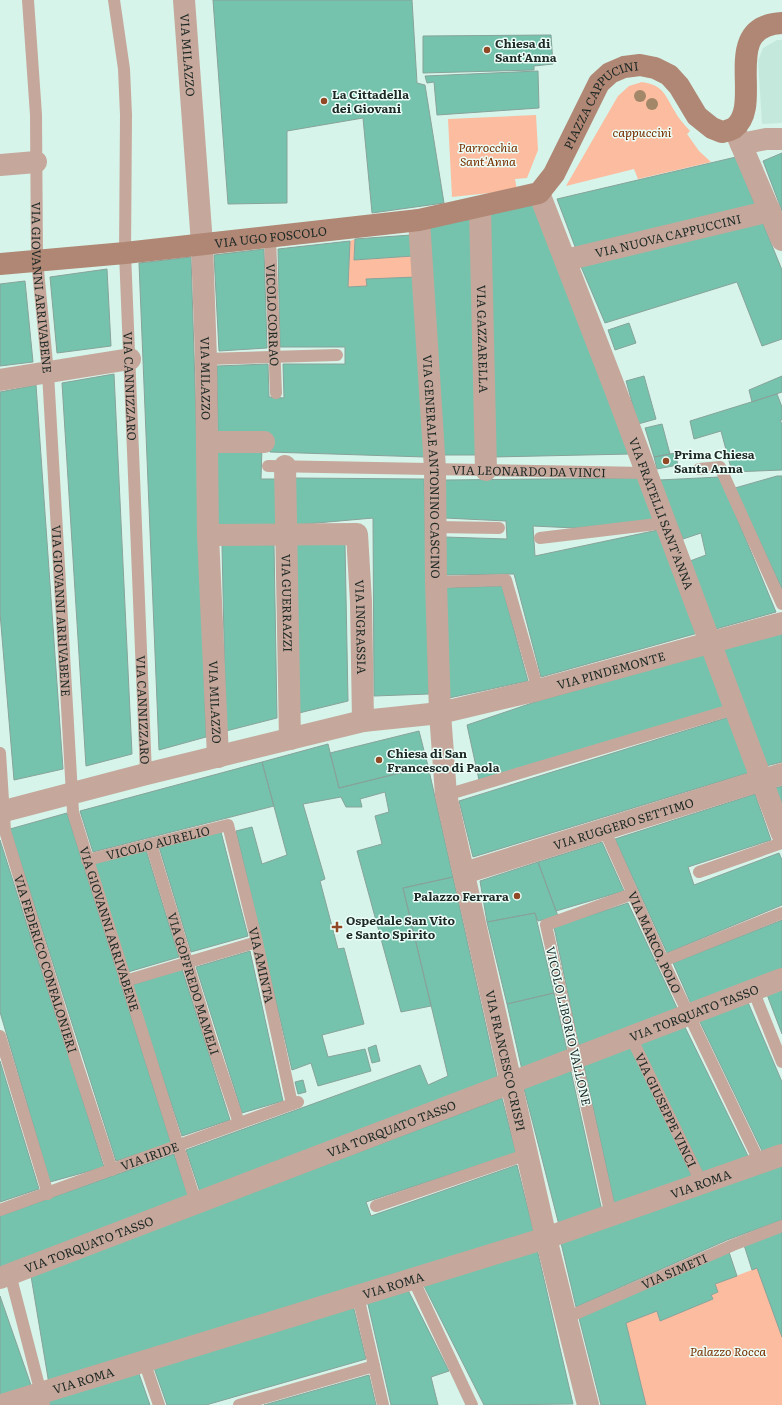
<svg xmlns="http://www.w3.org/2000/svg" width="782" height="1405" viewBox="0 0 782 1405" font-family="Literata,serif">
	<rect width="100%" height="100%" fill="#d6f4ea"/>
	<path fill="#c4e9dc" d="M777 40H782V123L762 124 758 61 763 48Z"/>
	<path fill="#fcbc9f" d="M642 82C663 85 665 95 674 110 678 118 684 124 690 131L687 134 699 151 711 162 638 179 634 169 566 186 618 96 629 86Z
		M536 115 538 150 527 178 515 179 517 190 452 197 448 119Z
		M355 239 354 260 413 256 416 277 367 279V286L348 287 350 241Z
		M757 1268 782 1337V1405H646L626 1323 657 1311 660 1321 713 1299 711 1295 718 1292 715 1284Z"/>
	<path fill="#75c3ad" stroke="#87a39a" d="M213 0H412L417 83 425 85 444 203 372 213 363 118 287 131V203L228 204Z
		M551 35 553 64 534 66V70L423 73V36Z
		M538 71 539 108 437 115 434 82 427 83 425 76Z
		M782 153V211L763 161Z
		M736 157 757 210 577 252 557 199Z
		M533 203 630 454 493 457 486 214Z
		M472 219 478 455H443L428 227Z
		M762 221 782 270V339L762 346 737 282 605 323 579 262Z
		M411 235 413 256 354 260 355 239Z
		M350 241 348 287 367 286 366 279 416 277 425 457 270 452 266 434H218L217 366 268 364 269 397 284 398 283 364H345V347H280L278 249Z
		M264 249 267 348 219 351 214 255Z
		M191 257 206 737 159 750 139 263Z
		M107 269 111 346 57 353 50 277Z
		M25 281 33 362 0 366V284Z
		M629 323 636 343 615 350 608 330Z
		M114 374 132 754 86 766 62 383Z
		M644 376 656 419 638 424 626 381Z
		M782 376V392L752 402 749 390Z
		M36 385 63 769 14 780 0 613V392Z
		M777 394 782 407V420H780L782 424V470L732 472 721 431 694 439 690 421Z
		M662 424 670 454 654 457 645 428Z
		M262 447 261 479H276L277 525H217V451Z
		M675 453 678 465 657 469 654 457Z
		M777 476H782V589L735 488Z
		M720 477 776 612 716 629 690 561 706 555 701 533 683 539 659 480Z
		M294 478 424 479 429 694 374 696 373 518 294 525Z
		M638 478 655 520 575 528 533 526 535 556 658 530 698 633 541 677 514 574 446 575 445 537 507 539 506 521 445 518V480Z
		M294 543H345L348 701 299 713Z
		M274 544 277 718 226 731 222 545Z
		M502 586 528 681 449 698 445 588Z
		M782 630V762L766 766 721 649Z
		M705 654 724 708 479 780 467 725 538 701Z
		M729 717 751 772 473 857 459 801Z
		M419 731 428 766 339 788 330 753Z
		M328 744 339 788 428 766 453 877 403 888 431 1006 401 1012 357 851 382 844 375 816 389 812 385 792 360 799 362 807H346L341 797 303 804 325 879 320 881 338 949 344 948 364 1024 322 1035 328 1057 365 1049 371 1071 318 1086 311 1063 292 1070 236 831 252 827 262 864 287 855 262 762Z
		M262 762 274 806 93 852 80 811Z
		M782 786V811L772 789Z
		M755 794 771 840 688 867 694 885 779 853 782 860V905L667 953 615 839Z
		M67 813 171 1143 116 1161 10 829Z
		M221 832 248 936 191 952 159 847Z
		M0 840 104 1167 50 1182 0 1012Z
		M602 842 624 891 556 911 538 862Z
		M146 850 179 957 128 972 94 862Z
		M538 862 558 916 538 921 535 913 487 922 480 881Z
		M453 877 498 1080 201 1195 186 1150 420 1065 428 1085 448 1076 403 888Z
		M628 903 678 1010 579 1047 554 927Z
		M535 913 554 993 507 1004 487 922Z
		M782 920V968L691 1004 673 963Z
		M250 951 283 1101 242 1113 196 967Z
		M182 969 230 1120 182 1136 132 985Z
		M782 986V1034L766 992Z
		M554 993 568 1055 522 1070 507 1004Z
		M747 1000 782 1082V1147L763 1153 698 1018Z
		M683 1023 749 1158 704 1175 638 1040Z
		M629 1043 694 1181 615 1207 583 1062Z
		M376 1045 380 1061 372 1063 368 1048Z
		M0 1061 39 1189 0 1202Z
		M570 1067 602 1211 559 1225 523 1085Z
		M303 1080 306 1092 298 1094 295 1082Z
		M502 1098 516 1153 366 1202 371 1216 517 1165 534 1233 49 1384 31 1276Z
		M174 1154 189 1198 0 1268V1216Z
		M782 1164V1220L727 1240 576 1307 561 1243Z
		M782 1231V1337L757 1268 752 1270 744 1245Z
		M537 1249 573 1404 484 1405 422 1282Z
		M729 1252 737 1276 715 1284 718 1292 711 1295 713 1299 660 1321 657 1311 626 1323 646 1405H601L579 1318Z
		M407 1288 449 1371 431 1377 438 1405H391L367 1300Z
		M0 1296 32 1388 0 1397Z
		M353 1305 366 1359 206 1405H167L153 1365Z
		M138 1371 150 1405H49L47 1398Z
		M369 1375 376 1405H264Z"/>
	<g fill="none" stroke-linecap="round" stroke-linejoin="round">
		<g stroke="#c5a89b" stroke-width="12">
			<path id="s1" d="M28 0 36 115 37 260 48 373 73 812 196 1203"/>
			<path id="s2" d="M114 0 124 69 126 115 125 253 146 774"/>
			<path id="s3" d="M270 237 276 393"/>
			<path d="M206 359 337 355"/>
			<path id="s4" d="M268 466 646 473"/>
			<path d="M699 469 720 467 782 604"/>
			<path d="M435 527 499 528"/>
			<path d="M540 538 665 523"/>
			<path d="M436 582 506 580 538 690"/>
			<path id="s5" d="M0 753 5 831 76 1061 112 1170"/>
			<path d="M446 795 734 709"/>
			<path id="s6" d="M604 829 663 961 760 1163"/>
			<path id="s7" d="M151 844 211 1040 239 1123"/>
			<path id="s8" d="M87 860 228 825 257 942 292 1104"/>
			<path d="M699 872 782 843"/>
			<path d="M663 961 782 913"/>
			<path d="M125 981 257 942"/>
			<path d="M753 990 782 1062"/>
			<path d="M0 1036 48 1194"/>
			<path id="s9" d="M631 1037 702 1184"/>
			<path d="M376 1206 528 1154"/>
			<path id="s10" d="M0 1210 298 1102"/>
			<path d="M611 1216 546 925 632 894"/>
			<path d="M10 1274 44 1405"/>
			<path d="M413 1279 472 1405"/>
			<path d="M358 1296 383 1405"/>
			<path id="s11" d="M566 1318 733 1245 782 1226"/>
			<path d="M144 1361 159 1405"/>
			<path d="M239 1405 374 1366"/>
		</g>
		<g stroke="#c5a89b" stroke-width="22">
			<path id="s12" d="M184 0 202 244 206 359 208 535 218 757"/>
			<path d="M734 128 782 240"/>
			<path d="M741 144 766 139H782"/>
			<path d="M0 165 36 162"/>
			<path id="s13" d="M539 193 615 389 782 834"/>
			<path id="s14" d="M480 208 486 470"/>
			<path id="s15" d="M419 220 435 469 436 582 440 713 446 795 546 1238 588 1405"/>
			<path id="s16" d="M566 260 770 211"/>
			<path d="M0 380 130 359"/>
			<path d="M207 442H264"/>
			<path id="s17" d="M285 466 290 739"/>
			<path id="s18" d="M208 535 357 534 361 602 363 721"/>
			<path id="s19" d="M0 812 146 774 363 721 440 713 538 690 782 623"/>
			<path id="s20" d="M464 873 782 774"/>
			<path id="s21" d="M0 1278 782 979"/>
			<path id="s22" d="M2 1405 546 1238 782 1155"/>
		</g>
		<path stroke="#b08774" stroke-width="22" id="s23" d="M0 264 125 253 419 220 539 193 554 174 599 83 610 73 624 67 640 65 655 68 669 75 679 86 697 116 712 128 722 132C726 131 731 130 734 128 765 105 718 26 782 23"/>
	</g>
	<g fill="#a28869">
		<circle cx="640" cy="96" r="6"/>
		<circle cx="652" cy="104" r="6"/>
	</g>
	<g fill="#904924" stroke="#ecfef8" stroke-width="1.5">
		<circle cx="487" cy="50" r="4"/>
		<circle cx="324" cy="101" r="4"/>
		<circle cx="666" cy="461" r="4"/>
		<circle cx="379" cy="760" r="4"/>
		<circle cx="517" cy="896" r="4"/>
		<path d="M335 921h4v4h4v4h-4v4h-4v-4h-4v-4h4z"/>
	</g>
	<g text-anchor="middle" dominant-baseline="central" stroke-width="3" stroke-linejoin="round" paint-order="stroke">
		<g font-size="12" font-weight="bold" fill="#1d2825" stroke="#ecfef8" text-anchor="start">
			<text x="495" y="43">Chiesa di<tspan x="495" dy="14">Sant'Anna</tspan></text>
			<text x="332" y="94">La Cittadella<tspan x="332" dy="14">dei Giovani</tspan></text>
			<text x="674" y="454">Prima Chiesa<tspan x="674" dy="14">Santa Anna</tspan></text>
			<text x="387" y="753">Chiesa di San<tspan x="387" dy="14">Francesco di Paola</tspan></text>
			<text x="509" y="896" text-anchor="end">Palazzo Ferrara</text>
			<text x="346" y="920">Ospedale San Vito<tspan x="346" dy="14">e Santo Spirito</tspan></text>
		</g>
		<g font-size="12" fill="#1d2825" stroke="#ecfef8">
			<text stroke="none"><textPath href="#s12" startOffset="55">VIA MILAZZO</textPath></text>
			<text stroke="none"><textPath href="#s23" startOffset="656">PIAZZA CAPPUCINI</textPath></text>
			<text stroke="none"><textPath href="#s16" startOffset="105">VIA NUOVA CAPPUCCINI</textPath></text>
			<text stroke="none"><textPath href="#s23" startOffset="272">VIA UGO FOSCOLO</textPath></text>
			<text stroke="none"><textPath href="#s1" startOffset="288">VIA GIOVANNI ARRIVABENE</textPath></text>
			<text stroke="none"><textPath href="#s3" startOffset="78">VICOLO CORRAO</textPath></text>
			<text stroke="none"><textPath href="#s14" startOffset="131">VIA GAZZARELLA</textPath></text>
			<text stroke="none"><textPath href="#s12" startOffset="379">VIA MILAZZO</textPath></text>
			<text stroke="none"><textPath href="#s2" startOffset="387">VIA CANNIZZARO</textPath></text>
			<text stroke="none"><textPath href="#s15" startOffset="247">VIA GENERALE ANTONINO CASCINO</textPath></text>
			<text stroke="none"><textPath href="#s4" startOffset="261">VIA LEONARDO DA VINCI</textPath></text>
			<text stroke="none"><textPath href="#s13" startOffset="343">VIA FRATELLI SANT'ANNA</textPath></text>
			<text stroke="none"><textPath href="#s17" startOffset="137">VIA GUERRAZZI</textPath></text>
			<text stroke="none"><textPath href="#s1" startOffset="612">VIA GIOVANNI ARRIVABENE</textPath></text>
			<text stroke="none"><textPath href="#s18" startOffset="242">VIA INGRASSIA</textPath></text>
			<text stroke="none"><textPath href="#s19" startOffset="628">VIA PINDEMONTE</textPath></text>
			<text stroke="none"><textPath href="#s12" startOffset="703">VIA MILAZZO</textPath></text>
			<text stroke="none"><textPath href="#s2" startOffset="711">VIA CANNIZZARO</textPath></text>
			<text stroke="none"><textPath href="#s20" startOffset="167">VIA RUGGERO SETTIMO</textPath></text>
			<text stroke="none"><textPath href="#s8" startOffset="73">VICOLO AURELIO</textPath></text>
			<text stroke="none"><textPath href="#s1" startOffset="936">VIA GIOVANNI ARRIVABENE</textPath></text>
			<text stroke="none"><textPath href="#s6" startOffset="124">VIA MARCO, POLO</textPath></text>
			<text stroke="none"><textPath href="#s5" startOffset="217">VIA FEDERICO CONFALONIERI</textPath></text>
			<text stroke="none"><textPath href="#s8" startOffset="289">VIA AMINTA</textPath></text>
			<text stroke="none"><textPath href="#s7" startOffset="146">VIA GOFFREDO MAMELI</textPath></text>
			<text stroke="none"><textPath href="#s21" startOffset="743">VIA TORQUATO TASSO</textPath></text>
			<text transform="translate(569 1026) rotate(77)">VICOLO LIBORIO VALLONE</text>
			<text stroke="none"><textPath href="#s15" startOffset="848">VIA FRANCESCO CRISPI</textPath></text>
			<text stroke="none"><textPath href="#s9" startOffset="81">VIA GIUSEPPE VINCI</textPath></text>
			<text stroke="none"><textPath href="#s21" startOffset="419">VIA TORQUATO TASSO</textPath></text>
			<text stroke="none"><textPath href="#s10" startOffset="159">VIA IRIDE</textPath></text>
			<text stroke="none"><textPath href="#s22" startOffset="733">VIA ROMA</textPath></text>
			<text stroke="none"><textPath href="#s21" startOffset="95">VIA TORQUATO TASSO</textPath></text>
			<text stroke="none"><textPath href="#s11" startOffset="118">VIA SIMETI</textPath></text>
			<text stroke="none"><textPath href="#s22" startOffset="409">VIA ROMA</textPath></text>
			<text stroke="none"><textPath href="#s22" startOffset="85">VIA ROMA</textPath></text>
		</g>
		<g font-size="12" font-style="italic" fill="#782f00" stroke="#ecfef8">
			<text x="642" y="132">cappuccini</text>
			<text x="488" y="147">Parrocchia<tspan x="488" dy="14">Sant'Anna</tspan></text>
			<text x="728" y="1351">Palazzo Rocca</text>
		</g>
	</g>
</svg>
